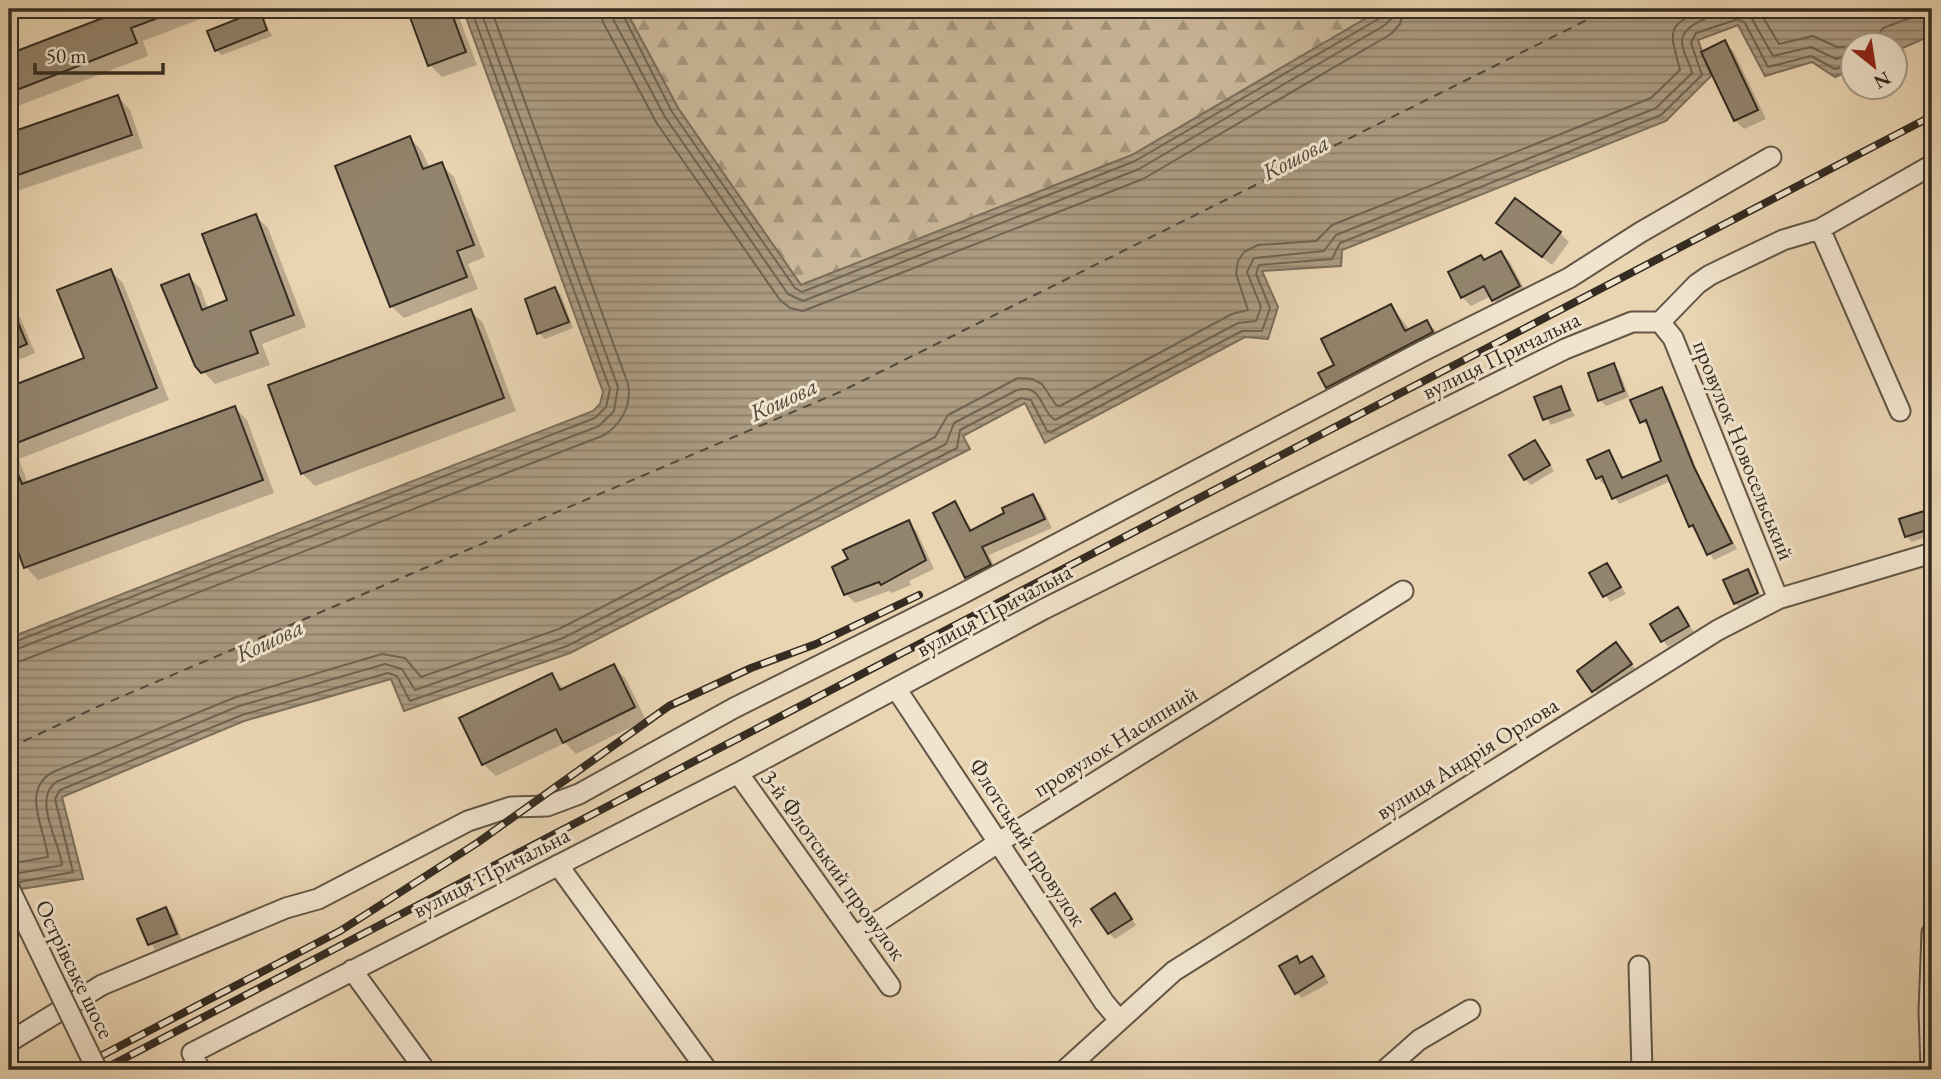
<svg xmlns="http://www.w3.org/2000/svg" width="1941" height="1079" viewBox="0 0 1941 1079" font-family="'EB Garamond',serif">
	<defs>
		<pattern id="forest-firs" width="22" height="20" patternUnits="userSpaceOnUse" patternTransform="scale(1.75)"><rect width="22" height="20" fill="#cbb89a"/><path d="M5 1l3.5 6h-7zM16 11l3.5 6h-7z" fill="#a6967d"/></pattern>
		<pattern id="water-rules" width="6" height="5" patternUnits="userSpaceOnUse" patternTransform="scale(1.75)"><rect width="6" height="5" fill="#ac9c82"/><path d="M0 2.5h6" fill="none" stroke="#8d7f6a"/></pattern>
	</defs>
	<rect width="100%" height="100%" fill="#ead5b3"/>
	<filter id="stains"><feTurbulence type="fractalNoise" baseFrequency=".00286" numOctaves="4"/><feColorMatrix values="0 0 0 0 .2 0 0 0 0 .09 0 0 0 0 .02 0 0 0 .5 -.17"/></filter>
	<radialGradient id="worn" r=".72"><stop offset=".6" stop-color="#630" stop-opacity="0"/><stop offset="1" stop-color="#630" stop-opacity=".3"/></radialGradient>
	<path fill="url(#forest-firs)" stroke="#80725e" stroke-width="2" d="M625 9H1382L1132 155 801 285 678 108Z"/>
	<path fill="url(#water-rules)" stroke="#7c6f5c" stroke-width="2" d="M463 9H625L678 108 801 285 1132 155 1382 9H1932V35L1896 51V46H1854L1853 69 1835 77 1812 62 1765 76 1738 25 1698 40 1711 76 1666 121 1342 250 1341 266 1262 271 1278 307 1268 339 1245 337 1045 443 1025 403 963 436 970 449 570 653 404 711 391 679 244 721 62 797 83 879 9 891V638L593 411 600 404 603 392Z"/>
	<path fill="#0003" d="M127 9H226L143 41 148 56 18 106 9 97V56Z
		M409 9H456L477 65 442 77 430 65Z
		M259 12 272 36 222 55 216 50Z
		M1725 42 1734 52 1766 119 1744 129 1735 120Z
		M118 97 130 110 143 148 11 193 9 191V135Z
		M410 138 422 151 430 169 441 164 454 177 485 257 468 264 478 289 404 318 391 306Z
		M256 216 268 228 306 327 262 344 270 365 215 384 197 365 188 276 201 289 208 309 229 301Z
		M1498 223 1560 233 1569 242 1552 265Z
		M1501 253 1510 262 1528 296 1502 309 1491 296 1471 306 1462 297 1485 261Z
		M111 271 123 283 169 400 19 459 28 484 235 408 247 420 274 493 38 580 26 567 9 521V389L86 359Z
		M555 289 561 295 573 328 545 339 539 333Z
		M1391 306 1410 330 1427 322 1439 334 1340 400 1328 387 1337 366Z
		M11 308 20 317 35 353 9 364Z
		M471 311 483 323 516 411 315 486 302 473Z
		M1613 365 1619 371 1629 397 1606 406 1600 400 1590 374Z
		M1560 388 1575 416 1551 425 1536 398Z
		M1661 389 1667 395 1699 475 1737 549 1714 560 1691 526 1671 481 1619 504 1606 483 1603 484 1597 478 1609 452 1624 479 1663 462 1650 426 1641 422Z
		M1535 442 1554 471 1531 485 1525 479Z
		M1033 496 1041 505 1052 528 989 555 998 574 975 585 967 577 935 514 955 504 973 531Z
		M1924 513 1929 519 1932 535 1912 542 1906 536Z
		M908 522 917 532 934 569 909 581 911 585 892 593 889 591 855 603 846 594Z
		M1607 565 1626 594 1610 602 1592 573Z
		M1747 572 1763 599 1741 609 1735 603Z
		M1678 609 1694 632 1668 647 1652 624Z
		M1616 644 1639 674 1603 700 1579 671Z
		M614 666 626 679 646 720 576 754 565 743 496 776 483 764 551 675 565 690Z
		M1115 896 1136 925 1115 939 1109 933Z
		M166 910 172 915 182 940 155 950 139 920Z
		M1296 958 1302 964 1312 958 1329 983 1302 998 1296 993Z"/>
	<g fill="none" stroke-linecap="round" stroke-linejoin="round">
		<path stroke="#706452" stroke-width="2" d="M600 9 603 22 656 122 780 300 790 308 803 311 1143 179 1391 34 1400 24 1404 9
			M611 9 613 19 665 117 788 294 803 301 1139 169 1385 25 1392 18 1393 9
			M620 9 672 112 795 288 802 292 1135 161 1380 18 1385 9
			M1758 9 1779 44 1813 36 1837 47 1862 46
			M1870 46 1883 28 1932 10
			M9 644 595 418 606 407 610 389 471 9
			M9 652 599 426 614 411 618 387 480 9
			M9 663 21 661 602 436C621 426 632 405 628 384L491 9
			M9 864 48 857C45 829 20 790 53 772L236 697 382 654 405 658 421 677 559 629 935 437 948 415 1018 378 1032 379 1042 384 1056 405 1060 406 1232 314 1248 310 1236 274 1238 261 1244 252 1258 245 1316 241 1332 225 1651 98 1680 70C1670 31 1664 25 1707 9
			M9 875 62 865C60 843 32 799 56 782L239 706 385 664 402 669 415 690 563 638 946 444 954 423 1017 390C1043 383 1040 411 1055 420L1238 323 1256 321 1261 307 1247 272 1254 258 1324 251 1336 235 1656 108 1692 73C1690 62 1681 51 1682 40 1684 22 1725 10 1740 10L1751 17 1773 56 1811 47 1836 59 1854 54
			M19 882 73 872 55 799 60 790 242 715 388 673 397 676 410 701 567 646 957 448 960 430 1021 398 1031 400 1047 431 1051 432 1242 331H1262L1270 308 1256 274 1259 265 1332 259 1340 243 1661 115 1702 75 1691 43 1696 33 1738 19 1745 23 1768 67 1811 56 1835 69 1854 63"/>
		<path stroke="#52483a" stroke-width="2" stroke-dasharray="9 7" stroke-linecap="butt" d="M9 748 97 707 840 392 1609 9"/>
	</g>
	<path fill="#93846d" stroke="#342c22" stroke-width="2" d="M126 9 179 10 131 28 137 43 9 93V54Z
		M407 9H450L466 52 428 66Z
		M260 10 267 30 215 51 207 31Z
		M1725 40 1758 110 1734 121 1701 52Z
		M118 95 132 135 9 178V133Z
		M410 136 423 169 442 162 474 245 457 251 467 277 390 307 335 166Z
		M1515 198 1561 232 1542 257 1496 223Z
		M256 214 294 315 250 331 258 353 201 373 195 366 161 285 189 274 202 310 227 300 202 234Z
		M1501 251 1520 286 1492 301 1484 286 1461 298 1448 272 1481 255 1484 260Z
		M111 269 157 388 9 446V387L84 358 57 290Z
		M555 287 569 322 537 334 525 299Z
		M9 301 27 344 9 352Z
		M1391 304 1405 331 1427 320 1433 332 1326 388 1318 373 1334 365 1321 339Z
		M471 309 504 398 301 474 268 385Z
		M1614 363 1624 391 1598 401 1588 373Z
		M1561 386 1570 410 1543 420 1534 397Z
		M1662 387 1694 467 1732 543 1707 555 1693 525 1689 527 1667 475 1612 499 1602 476 1596 479 1587 460 1609 450 1622 478 1661 461 1646 420 1640 423 1630 400Z
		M235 406 263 480 24 568 9 527V453L22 484Z
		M1535 440 1550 465 1524 480 1509 455Z
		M1033 494 1045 519 982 547 991 565 965 578 933 513 955 501 970 531 1004 513 1002 508Z
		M1924 511 1930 529 1905 537 1899 519Z
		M909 520 926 560 881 585 879 582 844 595 832 567 848 559 843 550Z
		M1607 563 1621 587 1603 597 1589 573Z
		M1748 569 1758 593 1734 604 1723 580Z
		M1678 607 1689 626 1661 642 1650 624Z
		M1616 642 1632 664 1592 692 1577 671Z
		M614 664 635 707 563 743 556 729 482 765 459 718 552 673 560 690Z
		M1115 893 1132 919 1108 934 1091 909Z
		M166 907 177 934 148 945 137 919Z
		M1297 956 1300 963 1312 956 1324 976 1295 994 1279 966Z"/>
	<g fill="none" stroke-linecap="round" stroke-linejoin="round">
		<defs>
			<path id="minor" d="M1820 229 1900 411
				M1660 322 1673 338 1778 599
				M897 690 1104 1002 1119 1020
				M738 773 890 986
				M558 865 707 1070
				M856 936 999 842 1403 591
				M1639 966 1642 1070
				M352 970 425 1070
				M9 1042 102 985 286 908 318 899 468 821 511 807 547 806 579 794 734 708 956 597 1423 351 1569 278 1641 232 1771 157
				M200 1070 192 1053 738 773 1042 610 1565 349 1632 322H1660L1697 284 1710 275 1783 240 1820 229 1932 165
				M1065 1070 1174 971 1718 630 1778 599 1932 553
				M1385 1070 1419 1040 1470 1010
				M1931 1070 1929 1011 1932 933"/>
		</defs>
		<use href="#minor" stroke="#625646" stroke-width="23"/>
		<use href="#minor" stroke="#f1e4ce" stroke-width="19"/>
		<defs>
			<path id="rail" d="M74 1070 340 931 477 843 669 706 751 668 816 644 919 595
				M102 1070 1932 116"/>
		</defs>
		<use href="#rail" stroke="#342c22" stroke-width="8"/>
		<use href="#rail" stroke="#f1e4ce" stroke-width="5" stroke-dasharray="16" stroke-linecap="butt"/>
		<defs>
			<path id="minor-bridge" d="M9 888 97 1070"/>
		</defs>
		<use href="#minor-bridge" stroke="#625646" stroke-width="23" stroke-linecap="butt"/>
		<use href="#minor-bridge" stroke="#f1e4ce" stroke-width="19"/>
	</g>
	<g text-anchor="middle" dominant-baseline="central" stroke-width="6" stroke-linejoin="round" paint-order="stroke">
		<g font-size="23" fill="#342c22" stroke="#f1e4ce">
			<text transform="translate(1501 355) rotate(-26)">вулиця Причальна</text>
			<text transform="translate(1744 450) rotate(68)">провулок Новосельський</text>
			<text transform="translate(994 610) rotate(-28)">вулиця Причальна</text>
			<text transform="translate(1115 741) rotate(-32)">провулок Насипний</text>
			<text transform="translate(1467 758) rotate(-32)">вулиця Андрія Орлова</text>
			<text transform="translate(1028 842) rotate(57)">Флотський провулок</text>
			<text transform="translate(834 865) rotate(54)">3-й Флотський провулок</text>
			<text transform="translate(491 872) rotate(-27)">вулиця Причальна</text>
			<text transform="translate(75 969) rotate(64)">Острівське шосе</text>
		</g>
		<g font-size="24" font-style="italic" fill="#52483a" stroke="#f1e4ce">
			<text transform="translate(1295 157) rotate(-28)">Кошова</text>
			<text transform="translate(783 399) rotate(-25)">Кошова</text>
			<text transform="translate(269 640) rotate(-25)">Кошова</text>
		</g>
	</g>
	<rect width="1941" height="1079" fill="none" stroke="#ead5b3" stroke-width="35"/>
	<rect x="10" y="10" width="1920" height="1058" fill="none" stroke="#342c22" stroke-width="3.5"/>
	<rect x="18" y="18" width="1906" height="1044" fill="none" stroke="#342c22" stroke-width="2"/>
	<g transform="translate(1874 66) rotate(150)"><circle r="33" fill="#f1e4ce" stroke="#a59a89" stroke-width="2"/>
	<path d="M0-5L12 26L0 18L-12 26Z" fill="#8f2418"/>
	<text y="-10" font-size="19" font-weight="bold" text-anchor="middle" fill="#342c22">N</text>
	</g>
	<path d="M35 63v10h128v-10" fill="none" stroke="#342c22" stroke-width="3.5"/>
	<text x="46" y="63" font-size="21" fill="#342c22" stroke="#f1e4ce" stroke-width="5" paint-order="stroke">50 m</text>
	<rect width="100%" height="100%" filter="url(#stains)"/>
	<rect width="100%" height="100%" fill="url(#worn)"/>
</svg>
